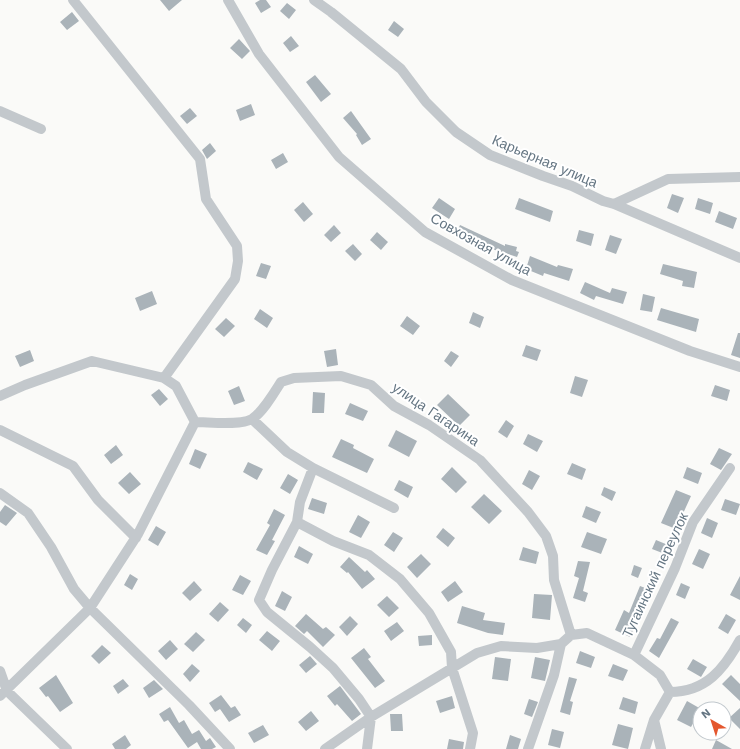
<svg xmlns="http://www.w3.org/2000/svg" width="740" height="749" viewBox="0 0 740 749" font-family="'Work Sans',sans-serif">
	<rect width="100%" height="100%" fill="#fafaf8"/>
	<path fill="#aab3b9" d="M160 0H182L169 11Z
		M260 0H266L271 7 261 13 255 3Z
		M287 3 296 10 289 19 280 11Z
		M72 12 79 21 67 30 60 22Z
		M394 21 404 29 398 37 388 30Z
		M291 36 299 46 290 52 283 43Z
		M239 39 250 51 242 59 230 48Z
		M315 75 331 94 321 102 306 82Z
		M251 104 255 115 240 121 236 110Z
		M190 108 197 116 187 124 180 116Z
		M351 111 371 139 362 145 356 135 357 134 343 118Z
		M210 143 216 151 207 159 202 150Z
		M283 153 288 162 276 169 271 160Z
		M672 194 684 198 678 213 667 208Z
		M439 198 455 209 449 219 432 208Z
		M519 198 553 211 550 222 515 209Z
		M698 198 713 203 710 214 695 209Z
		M303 202 313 214 304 222 294 210Z
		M719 211 737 218 733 229 715 222Z
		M334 225 341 233 331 242 324 235Z
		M460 225 505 246V244L517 247 516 251 519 252 517 257 492 249 491 251 455 236Z
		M579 230 594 234 591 246 576 241Z
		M377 232 388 242 381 250 370 240Z
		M610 235 622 239 616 254 605 250Z
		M353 244 362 254 355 261 345 251Z
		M530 256 557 267 558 265 573 269 569 281 544 273 543 276 526 269Z
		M261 263 271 266 266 279 256 276Z
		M663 264 697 272 694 288 682 286 683 281 660 274Z
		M585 282 610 293 612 288 627 292 623 304 596 296 594 300 580 293Z
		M152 291 157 304 140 311 135 298Z
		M643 294 655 297 652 312 640 310Z
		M661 308 699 319 696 332 657 320Z
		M260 309 273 318 267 328 254 319Z
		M473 312 484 317 480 328 469 323Z
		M407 316 420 326 413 335 400 326Z
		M226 318 235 326 224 337 215 329Z
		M738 333H740V358L731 355Z
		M526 345 541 350 537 361 522 356Z
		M336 349 338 365 327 367 324 351Z
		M30 350 34 361 20 367 15 356Z
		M451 351 459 356 451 367 444 361Z
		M575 376 588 380 582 397 570 393Z
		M715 385 730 390 727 401 711 396Z
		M239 386 245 401 234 405 228 391Z
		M159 389 168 399 160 406 151 395Z
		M313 392 325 393 324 413H312Z
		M448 394 470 415 459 426 437 405Z
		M350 403 368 411 363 421 345 414Z
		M506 420 514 426 507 438 498 432Z
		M396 430 417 441 409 457 388 446Z
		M528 434 543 441 537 452 523 444Z
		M341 439 354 445 353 448 374 459 367 473 332 457Z
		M116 445 123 455 111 464 104 455Z
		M719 448 732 454 721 470 710 464Z
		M195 449 207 454 200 469 189 464Z
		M248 462 263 469 257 480 243 472Z
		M572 463 586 469 582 480 567 474Z
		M452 467 467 482 456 493 441 479Z
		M687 467 702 473 698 484 683 478Z
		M529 470 540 476 532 490 522 484Z
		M130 472 141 484 129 494 118 483Z
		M288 474 298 480 290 494 280 488Z
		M399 480 413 487 408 498 394 490Z
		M604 487 616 492 612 501 601 495Z
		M676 490 691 496 676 529 661 523Z
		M484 494 502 511 489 524 471 507Z
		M312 498 327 503 324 514 308 509Z
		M725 499 740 504 736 515 721 510Z
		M5 505 17 513 6 526 0 522V512Z
		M586 506 601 512 596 523 582 517Z
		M274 509 285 515 272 540 275 541 267 555 256 550 270 525 267 523Z
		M358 515 370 522 361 538 349 532Z
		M707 518 718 523 712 538 701 533Z
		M156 526 166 532 158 546 148 540Z
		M443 528 455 538 448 547 436 537Z
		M393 532 403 538 394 552 384 545Z
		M587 532 607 539 601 554 581 547Z
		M656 540 668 545 665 554 652 549Z
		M299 546 313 554 308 564 294 557Z
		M523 547 539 552 536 564 519 560Z
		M699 549 710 554 703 569 692 564Z
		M421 554 431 564 417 578 407 567Z
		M349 557 365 572 367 570 375 579 362 589 348 572 347 573 340 567Z
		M578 561 590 562 583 591 588 593 585 602 573 598 579 578 574 576Z
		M634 565 642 568 638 578 631 575Z
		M130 574 138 579 132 590 124 585Z
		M240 575 251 581 243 595 232 590Z
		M740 576V600L730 595Z
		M194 581 202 590 190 601 182 593Z
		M455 581 463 592 448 602 441 592Z
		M681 583 690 587 685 599 676 595Z
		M640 586 653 591 646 609 643 608 630 637 615 630 624 610 629 613Z
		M282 591 292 597 285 611 275 606Z
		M534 594 552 595 550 620 532 618Z
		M387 596 399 608 389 617 377 605Z
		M220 602 229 610 218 622 209 614Z
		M462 606 485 613 483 620 505 623 503 635 488 633 457 623Z
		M306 614 323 629 326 627 335 635 323 647 307 631 304 634 295 626Z
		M726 614 736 620 728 634 718 628Z
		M350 616 358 624 347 636 339 627Z
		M243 618 252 625 246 633 237 625Z
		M671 618 679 622 659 658 649 651 657 638 660 639Z
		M397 622 404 631 391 641 384 631Z
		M267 631 280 641 272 651 259 640Z
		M196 632 205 640 193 652 184 644Z
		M432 635V645L419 646 418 636Z
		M170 640 178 649 166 660 158 651Z
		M102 645 111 653 99 664 91 656Z
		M364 648 371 657 368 659 385 681 375 688 351 658Z
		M580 651 595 657 591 668 576 663Z
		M310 656 317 664 306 673 299 665Z
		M495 657 511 659 508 681 492 679Z
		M535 657 550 660 545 681 531 678Z
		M693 659 707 667 701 677 687 669Z
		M192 664 200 671 190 682 183 674Z
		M613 664 628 670 623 681 608 676Z
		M56 675 73 703 60 712 48 696 46 697 39 688Z
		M731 675 740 684V701L722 684Z
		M569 677 577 679 570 701 573 702 570 715 560 712Z
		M123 679 129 686 118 694 113 686Z
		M154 680 163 689 149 698 143 688Z
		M340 686 361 714 352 721 337 704 335 706 327 696Z
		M221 695 231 708 235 706 241 715 229 722 220 709 215 712 209 703Z
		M452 696 455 708 440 713 436 701Z
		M623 697 638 702 635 714 619 709Z
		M529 699 538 702 532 717 524 714Z
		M687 701 701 709 691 727 677 720Z
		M170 707 179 723 184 720 192 734 199 730 206 741 210 738 216 747 212 749H201L197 742 188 748 168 720 164 722 159 714Z
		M740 708V729L729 718Z
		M311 711 319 721 306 731 298 722Z
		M390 714H402L403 731H391Z
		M618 724 633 728 628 749 612 745Z
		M263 725 269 735 254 743 248 733Z
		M552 729 564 732 560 748 548 745Z
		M125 735 131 745 126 749H115L112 744Z
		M510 735 521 739 518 749H506Z
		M449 739 464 742 463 749H447Z
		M716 740 732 749H712Z"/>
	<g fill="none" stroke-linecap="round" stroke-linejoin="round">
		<path stroke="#c3c8cc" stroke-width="10" d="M228 0 259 54 339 157 425 232 512 280 690 351 740 367
			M314 0 331 12 401 69 426 102 456 132 490 155 543 176 572 186 603 201 614 204 740 258
			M0 111 41 129
			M614 204 668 179 740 177
			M0 396 25 385 92 361 164 378
			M252 419 287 452 313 468 394 508
			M195 422C209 422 240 426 252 419 263 412 274 393 281 382L294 378 341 376 371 385 394 406 429 425 480 460 528 512 546 536 553 556 554 580 571 635
			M0 430 73 466 98 500 136 538
			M313 468 300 502 297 522 272 570 259 600 267 612 310 647 333 668 359 699 371 717 367 749
			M0 493 28 513 51 547 74 589 90 608 189 705 230 749
			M297 522 333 541 369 555 400 579 429 613 451 652 452 668 473 733 470 749
			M634 655 675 568 693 522 730 468
			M0 671 7 691 67 749
			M0 696 90 608 138 534 195 422 176 386 164 378 235 279 238 261 237 246 206 199 200 159 73 0
			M654 720 661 749
			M325 749 371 717 477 653 501 646 537 648 561 644 571 635 587 633 634 655 660 675 670 692
			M528 749 554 675 561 644
			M645 749 654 720 670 692C706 692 724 669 740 640"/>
	</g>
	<g text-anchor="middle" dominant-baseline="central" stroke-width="4" stroke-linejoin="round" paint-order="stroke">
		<g font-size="14" fill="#657683" stroke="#fff">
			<text transform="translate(545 161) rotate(23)">Карьерная улица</text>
			<text transform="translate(481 244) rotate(29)">Совхозная улица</text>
			<text transform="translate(436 414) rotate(34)">улица Гагарина</text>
			<text transform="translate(655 575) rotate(-65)">Тугаинский переулок</text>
		</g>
	</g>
	<g transform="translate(712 721) rotate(321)"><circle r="19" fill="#ffffff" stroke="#c1c8cd"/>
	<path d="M0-3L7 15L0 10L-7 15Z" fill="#e4572e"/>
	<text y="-6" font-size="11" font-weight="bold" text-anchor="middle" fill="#657683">N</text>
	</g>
</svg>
